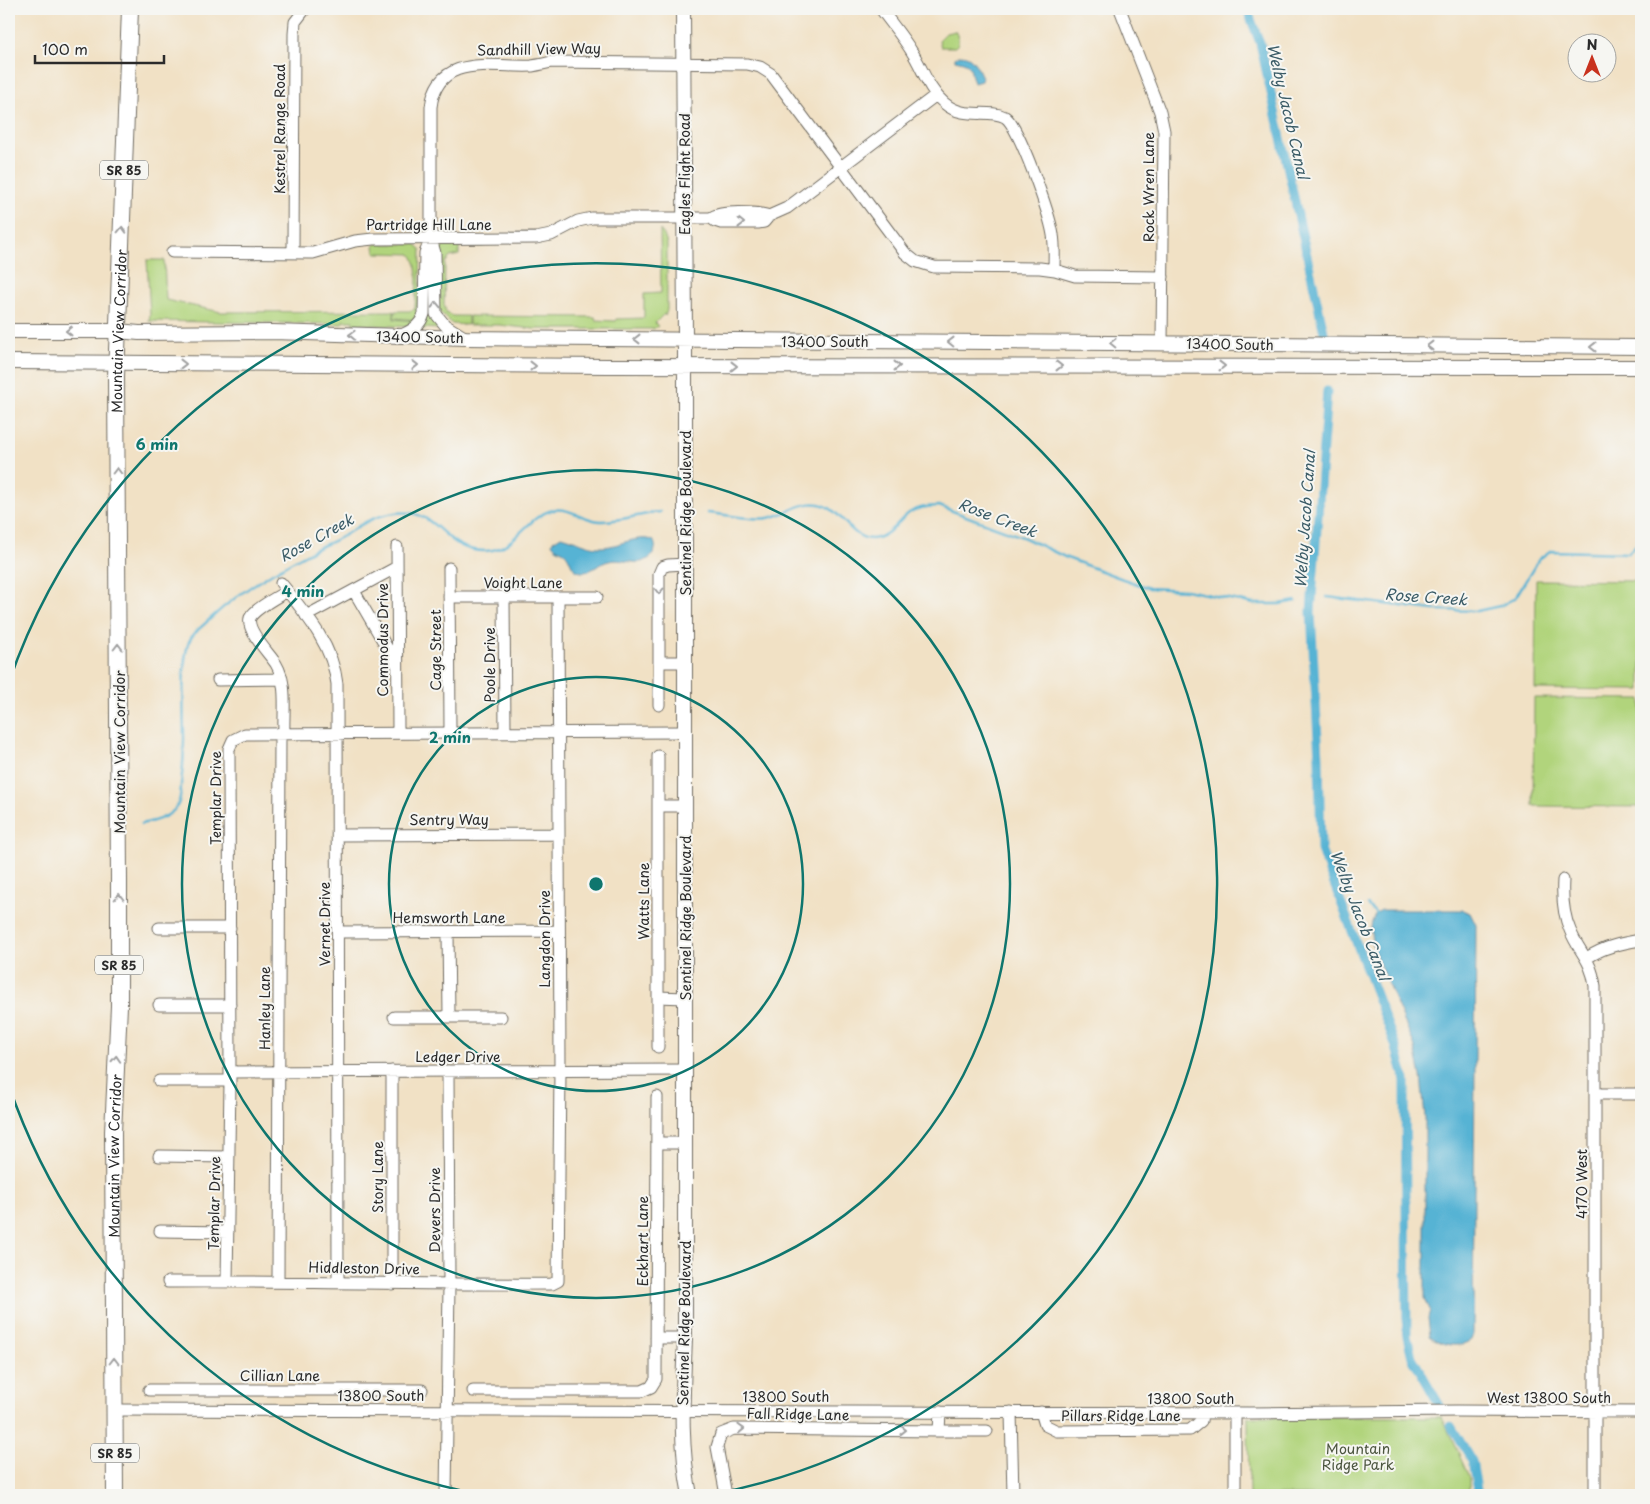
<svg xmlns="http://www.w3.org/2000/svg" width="1650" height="1504" viewBox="0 0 1650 1504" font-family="'Playpen Sans',sans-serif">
	<rect width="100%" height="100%" fill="#f6f6f2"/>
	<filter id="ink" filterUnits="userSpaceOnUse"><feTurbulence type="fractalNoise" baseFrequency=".02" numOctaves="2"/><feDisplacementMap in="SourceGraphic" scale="10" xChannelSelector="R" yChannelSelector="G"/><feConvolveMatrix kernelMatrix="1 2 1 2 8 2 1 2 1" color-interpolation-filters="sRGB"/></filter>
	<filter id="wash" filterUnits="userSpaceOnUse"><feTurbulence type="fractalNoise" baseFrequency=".0096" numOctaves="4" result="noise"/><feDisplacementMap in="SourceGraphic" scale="20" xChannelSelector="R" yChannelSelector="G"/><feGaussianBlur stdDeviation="1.12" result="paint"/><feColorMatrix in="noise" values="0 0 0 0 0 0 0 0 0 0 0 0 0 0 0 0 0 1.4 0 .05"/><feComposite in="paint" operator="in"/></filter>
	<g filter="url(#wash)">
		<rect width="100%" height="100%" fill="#f1e1c5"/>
		<path fill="#b1d47c" stroke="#6e8054" d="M955 31 958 37V44L955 47H941L939 40 946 33Z
			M660 230 664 235 667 244V310L665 316 664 314 655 323 658 326 653 329H534L499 325H469V316L595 317 596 320 616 321V319L644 318V294L661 293Z
			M376 244H415L421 249 419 315 416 320 394 318 395 311H409L415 309C415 293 421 268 411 254L377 253 375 252 374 246Z
			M445 244H482L484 246H459V255L450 257 445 263 444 304 446 312 453 316H468V325L452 324 438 310 439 251Z
			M428 254 442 328 441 329 421 328Z
			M147 260H164L166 300 221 312 394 311V319L417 321 409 327 353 324V321H343V324L149 321 150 315Z
			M1536 580 1641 581V690L1535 689Z
			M1534 698 1641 699V807L1533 806Z
			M1248 1417H1442L1469 1477V1495H1249Z"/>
		<path fill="#56b3d4" stroke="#406f80" d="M960 55C973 55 977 67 982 77L981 81 974 83C968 66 974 64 955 60V58Z
			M561 536C576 539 587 548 603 547 620 546 635 535 653 540 656 545 656 549 653 554 642 570 623 557 609 561 599 563 591 573 581 572 569 570 572 558 564 552 559 549 555 549 552 543L553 541Z
			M1381 910H1462L1470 913 1476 925 1473 1334 1471 1340C1458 1349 1442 1345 1430 1336L1428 1318 1430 1310 1425 1298V1117L1421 1076 1414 1044 1376 956C1372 942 1365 920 1381 910Z"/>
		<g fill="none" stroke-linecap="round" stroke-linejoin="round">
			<path stroke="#56b3d4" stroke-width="2.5" d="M707 513C727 514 750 521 768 518 786 515 801 501 819 504 842 508 849 539 872 539 888 538 897 522 909 513 918 507 928 506 939 506L1025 538 1067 558 1123 579 1149 588 1186 590 1254 604H1280L1296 601
				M1327 597 1434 610 1477 611 1500 606 1515 598 1539 559 1550 551 1628 553 1641 540
				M141 824C153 821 166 819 175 809 180 804 181 792 181 784 183 769 184 754 184 739 184 717 180 654 191 638 195 631 204 625 210 619 239 592 275 570 310 552 320 546 331 543 341 537 351 532 360 524 370 520 381 515 398 511 411 513 442 519 447 552 486 551 517 549 526 516 553 510 570 507 583 520 600 521 617 522 641 514 660 512
				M1368 905 1377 915"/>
			<path stroke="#56b3d4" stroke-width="9" d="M1247 9 1260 43 1325 337
				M1327 391 1311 612 1319 758 1321 850 1395 1044 1405 1080 1407 1336 1412 1357 1440 1406
				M1451 1426 1472 1461 1478 1495"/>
		</g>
	</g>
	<g filter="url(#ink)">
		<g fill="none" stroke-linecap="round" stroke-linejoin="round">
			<defs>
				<path id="minor" d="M881 9C891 23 903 37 912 52 923 69 928 89 944 103 965 121 987 108 1005 117 1019 125 1050 216 1053 235 1055 246 1054 258 1054 269
					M1120 9 1160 112 1164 131 1162 344
					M711 218 715 221 721 223H758L764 222 769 216 787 208 936 95
					M172 252 313 253 355 241 373 239 536 238 551 235 578 221 592 218H711C720 210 758 212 769 216
					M293 253 294 34 295 22 305 9
					M400 336C411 330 420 327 424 314L425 253 431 239
					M466 338 445 325 436 314 435 253 431 239V107C437 52 494 68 532 66 538 65 544 64 551 62L747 64 760 67 771 74 905 253 915 261 934 267 1040 268 1055 270 1075 276 1163 277
					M397 547 398 733
					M449 568 450 733
					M281 583C305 613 333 645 337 684L338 1282
					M354 591 397 665
					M449 597H597
					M504 597 505 733
					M306 616 397 567
					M659 662H686
					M218 680 282 679
					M659 705V574L662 567 668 565 685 564
					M284 733C283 712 288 684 276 664 270 654 246 631 250 618 254 609 279 596 287 591
					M658 806H686
					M338 835 559 834
					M1563 880C1562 897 1563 914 1570 930 1579 953 1591 958 1595 986V1495
					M159 928H230
					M339 932 559 931
					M448 932 449 1017
					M1587 958C1603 947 1622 943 1641 940
					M658 997 685 998
					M159 1005H230
					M394 1017H501
					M658 1047V756
					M392 1071V1284
					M230 1072 685 1070
					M159 1081H230
					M1596 1094H1641
					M657 1143H685
					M159 1156 229 1157
					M160 1231 228 1232
					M168 1282C296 1281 424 1285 552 1284L558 1281 560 1070 558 597
					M227 1282 230 1081 229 749 233 740 245 734 686 732
					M278 1282 280 733
					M656 1338H685
					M149 1390H422
					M473 1391H642L651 1387 656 1379 657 1097
					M115 1410 1249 1413 1457 1411 1641 1412
					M1011 1412 1013 1495
					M1041 1412 1045 1425 1057 1431 1190 1430 1201 1421 1202 1413
					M939 1431H987
					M446 1495 449 1285 448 1071
					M726 1495 717 1447 721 1434 734 1429 939 1431 940 1412
					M1235 1495V1413"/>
				<path id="major" d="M683 9 685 339V1338C683 1391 679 1443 690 1495
					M9 331H118L139 333 273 332 466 338 1641 347
					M9 362 609 366 1641 367"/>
				<g id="highway">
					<path id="s1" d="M115 1495 113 1132 119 1006V882L116 377 130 9"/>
				</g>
			</defs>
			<use href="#minor" stroke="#706b61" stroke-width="13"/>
			<use href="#major" stroke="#706b61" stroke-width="16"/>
			<use href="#highway" stroke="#706b61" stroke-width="18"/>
			<use href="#minor" stroke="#fff" stroke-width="11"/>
			<use href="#major" stroke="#fff" stroke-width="14"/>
			<use href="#highway" stroke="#fff" stroke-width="16"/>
		</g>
		<defs><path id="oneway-chevron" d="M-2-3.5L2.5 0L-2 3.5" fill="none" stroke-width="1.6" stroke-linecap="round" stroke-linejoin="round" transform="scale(1.25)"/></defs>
		<g stroke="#a0a0a0">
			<use href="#oneway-chevron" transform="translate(741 223) rotate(1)"/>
			<use href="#oneway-chevron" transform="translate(122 230) rotate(-88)"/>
			<use href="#oneway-chevron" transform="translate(436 305) rotate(-92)"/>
			<use href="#oneway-chevron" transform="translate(69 331) rotate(-180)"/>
			<use href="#oneway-chevron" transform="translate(352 335) rotate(-178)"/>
			<use href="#oneway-chevron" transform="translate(637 339) rotate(-180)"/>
			<use href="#oneway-chevron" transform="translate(951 342) rotate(-179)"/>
			<use href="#oneway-chevron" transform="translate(1113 343) rotate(-179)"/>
			<use href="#oneway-chevron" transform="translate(1430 346) rotate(180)"/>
			<use href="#oneway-chevron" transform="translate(1593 347) rotate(-180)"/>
			<use href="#oneway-chevron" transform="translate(183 364)"/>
			<use href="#oneway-chevron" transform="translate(415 365)"/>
			<use href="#oneway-chevron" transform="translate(533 366)"/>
			<use href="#oneway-chevron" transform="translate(734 366)"/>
			<use href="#oneway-chevron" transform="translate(897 366)"/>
			<use href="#oneway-chevron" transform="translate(1059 366)"/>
			<use href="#oneway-chevron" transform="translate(1222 366)"/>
			<use href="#oneway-chevron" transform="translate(117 471) rotate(-90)"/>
			<use href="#oneway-chevron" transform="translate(659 591) rotate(90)"/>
			<use href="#oneway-chevron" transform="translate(118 647) rotate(-90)"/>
			<use href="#oneway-chevron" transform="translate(119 897) rotate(-90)"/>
			<use href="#oneway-chevron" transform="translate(116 1059) rotate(-87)"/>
			<use href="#oneway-chevron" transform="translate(114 1361) rotate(-90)"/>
			<use href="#oneway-chevron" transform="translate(741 1429) rotate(-2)"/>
			<use href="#oneway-chevron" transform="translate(903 1430) rotate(1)"/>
		</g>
	</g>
	<g fill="none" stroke="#0f766e" stroke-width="2.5">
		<circle cx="596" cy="884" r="207"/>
		<circle cx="596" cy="884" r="414"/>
		<path d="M483 1495A621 621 0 0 1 9 1086M9 682A621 621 0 1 1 709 1495"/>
	</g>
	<g text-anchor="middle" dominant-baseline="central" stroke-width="4" stroke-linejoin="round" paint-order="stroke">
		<g fill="#f6f6f2" stroke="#686867" stroke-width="1">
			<rect x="100" y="160.5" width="48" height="19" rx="4"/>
			<rect x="95" y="955.5" width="48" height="19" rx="4"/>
			<rect x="91" y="1443.5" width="48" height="19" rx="4"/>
		</g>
		<g font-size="12" font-weight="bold" fill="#2b2b2b">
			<text x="124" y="170">SR 85</text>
			<text x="119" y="965">SR 85</text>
			<text x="115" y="1453">SR 85</text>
		</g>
		<g font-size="14" fill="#2b2b2b" stroke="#f6f6f2">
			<text transform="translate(539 49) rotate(-1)">Sandhill View Way</text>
			<text transform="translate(279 129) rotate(-90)">Kestrel Range Road</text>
			<text transform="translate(684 174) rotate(-90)">Eagles Flight Road</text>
			<text transform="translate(1148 187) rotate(-90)">Rock Wren Lane</text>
			<text x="429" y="224">Partridge Hill Lane</text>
			<text stroke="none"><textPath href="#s1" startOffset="1164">Mountain View Corridor</textPath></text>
			<text transform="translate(420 337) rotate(1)">13400 South</text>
			<text x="825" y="341">13400 South</text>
			<text transform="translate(1230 344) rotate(1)">13400 South</text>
			<text transform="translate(685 513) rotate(-90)">Sentinel Ridge Boulevard</text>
			<text x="523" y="582">Voight Lane</text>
			<text transform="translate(382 640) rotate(-90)">Commodus Drive</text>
			<text transform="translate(435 650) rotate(-90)">Cage Street</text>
			<text transform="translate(489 665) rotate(-90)">Poole Drive</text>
			<text transform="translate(119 752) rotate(-90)">Mountain View Corridor</text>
			<text transform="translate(215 798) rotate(-90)">Templar Drive</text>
			<text x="449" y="819">Sentry Way</text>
			<text transform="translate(643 901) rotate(-90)">Watts Lane</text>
			<text x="449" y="917">Hemsworth Lane</text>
			<text transform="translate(685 918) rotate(-90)">Sentinel Ridge Boulevard</text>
			<text transform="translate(324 924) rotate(-90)">Vernet Drive</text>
			<text transform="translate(544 939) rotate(-90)">Langdon Drive</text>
			<text transform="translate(264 1008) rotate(-90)">Hanley Lane</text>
			<text x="458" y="1056">Ledger Drive</text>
			<text stroke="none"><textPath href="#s1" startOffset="339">Mountain View Corridor</textPath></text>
			<text transform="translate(377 1177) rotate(-90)">Story Lane</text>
			<text transform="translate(1581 1184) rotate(-90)">4170 West</text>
			<text transform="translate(214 1203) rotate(-89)">Templar Drive</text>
			<text transform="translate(434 1210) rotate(-90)">Devers Drive</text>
			<text transform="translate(642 1241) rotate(-90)">Eckhart Lane</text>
			<text transform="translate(364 1268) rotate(1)">Hiddleston Drive</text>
			<text transform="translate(684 1323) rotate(-89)">Sentinel Ridge Boulevard</text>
			<text x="280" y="1375">Cillian Lane</text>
			<text x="381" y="1395">13800 South</text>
			<text x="786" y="1396">13800 South</text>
			<text x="1549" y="1397">West 13800 South</text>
			<text x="1191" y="1398">13800 South</text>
			<text transform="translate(798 1414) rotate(1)">Fall Ridge Lane</text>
			<text x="1121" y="1415">Pillars Ridge Lane</text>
		</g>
		<g font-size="14" fill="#4c553f" stroke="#f6f6f2">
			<text x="1358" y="1448">Mountain<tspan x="1358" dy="16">Ridge Park</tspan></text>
		</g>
		<g font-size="15" font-style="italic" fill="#3a5b66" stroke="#f6f6f2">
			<text transform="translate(1289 111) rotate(77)">Welby Jacob Canal</text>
			<text transform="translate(998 517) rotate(21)">Rose Creek</text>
			<text transform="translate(1304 519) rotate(-86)">Welby Jacob Canal</text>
			<text transform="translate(316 537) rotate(-29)">Rose Creek</text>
			<text transform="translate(1426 596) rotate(4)">Rose Creek</text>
			<text transform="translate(1361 915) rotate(69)">Welby Jacob Canal</text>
		</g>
	</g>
	<circle cx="596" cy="884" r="8" fill="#0f766e" stroke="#f6f6f2" stroke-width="2.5"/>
	<g font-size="15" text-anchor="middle" font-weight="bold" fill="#0f766e" stroke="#f6f6f2" stroke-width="4" stroke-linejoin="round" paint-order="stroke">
		<text x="157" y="450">6 min</text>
		<text x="303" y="597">4 min</text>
		<text x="450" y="743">2 min</text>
	</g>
	<rect width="1650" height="1504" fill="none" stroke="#f6f6f2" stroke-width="30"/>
	<g transform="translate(1592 58)"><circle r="24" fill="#f6f6f2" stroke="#a5a5a2"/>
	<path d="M0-4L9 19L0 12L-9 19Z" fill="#c8321e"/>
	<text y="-8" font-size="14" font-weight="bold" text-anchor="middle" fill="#2b2b2b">N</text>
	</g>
	<path d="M35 55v8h129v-8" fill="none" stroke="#2b2b2b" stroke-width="2.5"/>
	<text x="42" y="55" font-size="15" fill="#2b2b2b" stroke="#f6f6f2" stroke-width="4" paint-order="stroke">100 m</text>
</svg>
